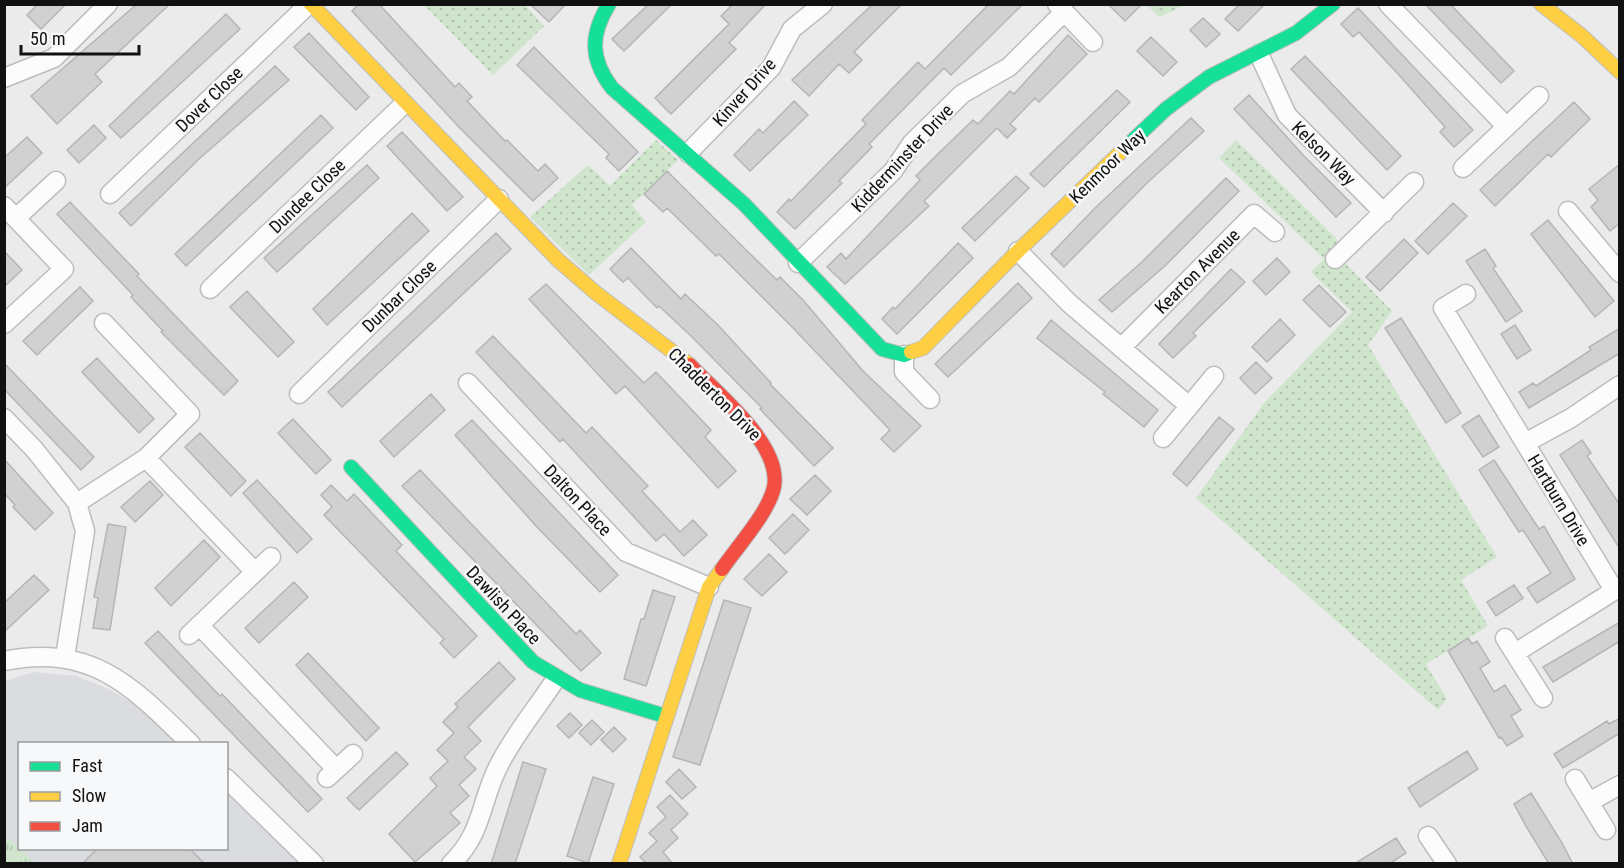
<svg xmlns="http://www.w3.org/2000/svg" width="1624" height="868" viewBox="0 0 1624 868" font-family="'Roboto Condensed',sans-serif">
	<defs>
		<pattern id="grass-dots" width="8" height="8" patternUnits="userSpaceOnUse" patternTransform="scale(1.5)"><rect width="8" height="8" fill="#cfe5cc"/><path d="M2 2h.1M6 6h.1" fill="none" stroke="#b1c3ae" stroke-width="1.8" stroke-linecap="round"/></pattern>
		<pattern id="park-tufts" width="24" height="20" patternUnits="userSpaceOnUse" patternTransform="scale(1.5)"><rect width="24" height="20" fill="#cfe5cc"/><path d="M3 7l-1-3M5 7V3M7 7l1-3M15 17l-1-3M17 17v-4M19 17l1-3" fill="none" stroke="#b1c3ae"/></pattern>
	</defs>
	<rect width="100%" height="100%" fill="#ebebec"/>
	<path fill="#dadce0" d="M33 672 76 676 104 687 144 709 178 743 20 744V848H226L227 791 299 863 5 864V681Z"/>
	<path fill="url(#grass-dots)" d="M424 5H525L544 26 493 75Z
		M1147 5H1185L1159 17Z
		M656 140 678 160 632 205 646 222 589 275 530 217 588 165 610 186Z
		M1236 140 1336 238 1348 266 1392 311 1368 345 1497 557 1461 580 1488 626 1426 664 1447 699 1438 710 1196 498 1264 403 1352 312 1311 272 1324 259 1219 158Z"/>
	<path fill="url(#park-tufts)" d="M5 839 11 840 35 863H5Z"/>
	<path fill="#d1d1d1" stroke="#b5b5b6" stroke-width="1.5" d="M38 4H66L41 29 27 15Z
		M137 4H170L95 74 102 82 57 124 31 96Z
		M359 4H379L455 87 459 83 472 97 467 101 505 141 507 140 538 171 545 164 558 178 533 201 456 124 352 11Z
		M530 4H566L549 22Z
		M649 4H672L624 51 612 39Z
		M733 4H766L729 43 736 49 671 114 655 98 729 24 721 16Z
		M873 4H902L854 52 862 60 849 73 839 64 809 96 792 80Z
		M989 4H1023L951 75 944 68 869 144 872 147 839 181 842 183 795 229 777 212 789 199 791 201 866 124 862 120 918 62 925 69Z
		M1108 4H1142L1125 21Z
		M1240 4H1265L1238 31 1225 19Z
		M1425 4H1454L1452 6 1514 71 1501 83Z
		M1358 8 1473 130 1454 147 1440 132 1445 127 1399 75 1359 32 1353 37 1341 24Z
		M226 14 240 29 121 138 109 126Z
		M1203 18 1220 34 1206 47 1190 30Z
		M309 33 369 97 356 110 294 47Z
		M1068 35 1087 54 1039 102 1035 98 1010 124 1016 129 1007 138 997 128 924 201 929 206 845 284 827 267 841 253 846 259 920 180 916 176 940 152 973 120 978 124 1010 91 1014 94Z
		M1151 37 1177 62 1163 76 1137 51Z
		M534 47 638 152 619 171 606 158 609 154 517 65Z
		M1305 56 1401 156 1387 170 1291 69Z
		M275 66 289 80 199 159 131 226 119 213Z
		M1117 90 1130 102 1044 187 1030 174Z
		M1249 95 1304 156 1351 203 1336 217 1234 109Z
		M794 101 808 115 750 171 734 155 759 129 763 133Z
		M1574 102 1590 119 1551 157 1548 154 1495 206 1480 190Z
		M321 115 333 128 186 266 175 254Z
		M1191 118 1204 131 1147 183 1064 267 1051 254 1095 208Z
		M94 125 106 138 79 163 67 150Z
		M402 132 463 197 447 211 387 146Z
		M27 137 42 153 4 188V158Z
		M1620 164V223L1610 231 1591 207 1598 200 1589 189Z
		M367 165 379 178 277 272 264 258Z
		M667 171 744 248 777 280 780 277 803 300 863 371 921 426 894 452 881 439 890 430 794 329 719 254 716 256 667 208 663 212 644 194Z
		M1016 176 1029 188 975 241 962 228Z
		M1226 178 1239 191 1166 265 1112 312 1099 300 1143 261Z
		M70 202 139 274 137 276 238 381 224 395 161 332 163 331 131 297 133 295 57 214Z
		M1453 203 1467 216 1428 254 1415 241Z
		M412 213 429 231 327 325 313 309Z
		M1548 220 1614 301 1595 317 1531 234Z
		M496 233 511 249 342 407 328 392Z
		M1404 239 1418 253 1380 291 1366 277Z
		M958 243 973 258 897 334 882 319 893 307 895 309Z
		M631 248 681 299 685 294 718 325 771 383 770 384 833 448 814 466 760 409 762 408 691 336 659 306 657 308 628 278 623 282 610 269Z
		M1485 249 1496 266 1493 268 1522 311 1506 322 1466 261Z
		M4 251 22 270 4 287Z
		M1277 258 1290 272 1266 295 1253 281Z
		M1231 269 1245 282 1193 333 1196 336 1173 358 1159 344Z
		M1018 283 1032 298 948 377 935 364Z
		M546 284 644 383 656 372 711 430 705 437 736 471 718 488 625 386 616 394 529 299Z
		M1319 285 1346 312 1330 327 1303 300Z
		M80 287 93 301 37 355 23 341Z
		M247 291 294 342 278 357 230 307Z
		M1401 318 1461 413 1446 423 1385 328Z
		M1280 319 1295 335 1267 362 1252 347Z
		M1051 320 1158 410 1144 427 1103 394 1105 392 1037 338Z
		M1515 325 1531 350 1517 359 1501 334Z
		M1620 328V353L1529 408 1519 392 1533 383 1536 386 1591 350 1589 347Z
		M493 336 586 433 592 427 648 486 642 491 680 532 693 520 707 535 684 556 664 534 656 541 563 439 560 442 476 352Z
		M97 358 154 419 139 433 82 372Z
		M1256 362 1272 378 1255 394 1240 378Z
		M4 363 94 457 81 470 4 389Z
		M431 394 445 410 394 457 380 441Z
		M1479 415 1499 447 1483 457 1462 426Z
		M1219 417 1234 429 1187 486 1173 474Z
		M293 419 331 460 316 474 278 433Z
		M472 420 618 575 600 592 536 526 455 435Z
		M200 433 246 481 231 496 185 447Z
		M1582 440 1591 453 1587 456 1620 505V549L1560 455Z
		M4 459 53 513 35 530 13 507 15 505 4 493Z
		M1494 460 1539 529 1544 526 1575 579 1537 603 1527 588 1551 573 1523 530 1519 532 1479 470Z
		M420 470 576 634 580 630 601 653 581 671 402 486Z
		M815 475 831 491 807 515 790 499Z
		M257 480 312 539 297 553 243 493Z
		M150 481 163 495 135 522 121 507Z
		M331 485 347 501 354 494 402 545 396 551 477 636 454 658 440 643 444 639 324 515 332 507 321 495Z
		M793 514 809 530 785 554 769 538Z
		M108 524 126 527 110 630 93 628 98 598 94 597Z
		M204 540 220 557 171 606 155 588Z
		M769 554 787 572 762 596 744 579Z
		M34 575 49 590 4 632V603Z
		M294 582 308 597 259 643 245 628Z
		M1514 585 1523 598 1496 616 1487 602Z
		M653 590 675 597 646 686 624 679 641 619H644Z
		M724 600 751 608 700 765 673 757Z
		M1620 622V641L1553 682 1543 667Z
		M158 631 220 696 222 694 322 799 308 812 145 643Z
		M1468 638 1472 644 1477 641 1490 662 1480 668 1494 692 1505 685 1521 710 1511 716 1523 736 1507 746 1501 737 1499 738 1448 651Z
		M308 653 379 728 366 741 296 665Z
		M499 662 515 679 468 727 481 741 464 757 476 769 459 785 469 796 450 813 460 823 415 862 389 834 437 786 430 778 448 761 437 750 454 733 443 722 458 707 455 704Z
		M570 713 582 725 569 738 557 726Z
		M1620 718V733L1563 768 1554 754 1607 721 1609 724Z
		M592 720 604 732 591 745 579 733Z
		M614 727 626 739 613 752 601 740Z
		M1467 751 1478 769 1420 807 1408 788Z
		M396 752 408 764 359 810 347 798Z
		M523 762 546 769 515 864H491Z
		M679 769 696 787 682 799 666 782Z
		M593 777 614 784 588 863 567 856Z
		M1531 793 1562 843 1573 864H1549L1527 828 1514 804Z
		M670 795 688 814 671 830 678 838 663 852 673 864H647L640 857 657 841 649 833 666 817 657 807Z
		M1396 838 1406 853 1389 864H1354Z
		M97 849H190L205 864H82Z"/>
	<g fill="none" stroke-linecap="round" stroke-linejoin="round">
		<defs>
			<path id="street" d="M1057 4 1093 42
				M1388 4 1506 126
				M1259 54 1287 115 1384 213
				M4 78 54 58 108 4
				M688 153 771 68 792 29 823 4
				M1463 168 1539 96
				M110 194 309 4
				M4 206 64 269 4 324
				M1568 211 1620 273
				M16 218 56 181
				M1018 251 1069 303 1189 406
				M1335 259 1414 182
				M798 263 893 171 912 143 962 94 1009 67 1064 12
				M210 289 404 104
				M1466 294 1443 308 1525 443
				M1121 348 1254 214 1275 232
				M904 355V372L930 399
				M468 383 626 552 709 587
				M299 394 499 199
				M4 418 34 449 77 503 85 531 65 657
				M1163 438 1214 376
				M146 458 255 572
				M77 503 146 458 190 414 104 323
				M1614 590 1525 443 1571 418 1620 385
				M199 625 336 769
				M189 635 271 557
				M1505 638 1543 698
				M1515 653 1620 587
				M4 661C92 643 133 687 191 744
				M226 778 314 864
				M327 778 353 754
				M1575 779 1606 830
				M1589 802 1620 785
				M1428 836 1447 864
				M451 864C484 832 480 801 499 765 514 735 537 708 555 680"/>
			<path id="fast" d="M609 4C590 35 590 59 612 88L744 204 882 349 904 355 911 352
				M1129 144 1166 109 1209 77 1296 33 1333 4
				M351 467 533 662 580 690 665 716"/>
			<path id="slow" d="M311 4 558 260 596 293 690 365
				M1541 4 1582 36 1620 72
				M911 352 923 348 1018 251 1129 144
				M619 864 709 587 722 569"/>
			<path id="jam" d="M690 365C717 394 782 444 774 487 769 512 737 547 722 569"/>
		</defs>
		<use href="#street" stroke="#bdbdbe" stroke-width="21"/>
		<use href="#fast" stroke="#bdbdbe" stroke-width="16"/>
		<use href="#slow" stroke="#bdbdbe" stroke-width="16"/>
		<use href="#jam" stroke="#bdbdbe" stroke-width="16"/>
		<use href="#street" stroke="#fcfcfc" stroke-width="18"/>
		<use href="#fast" stroke="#16e098" stroke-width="14"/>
		<use href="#slow" stroke="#ffcf43" stroke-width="14"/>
		<use href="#jam" stroke="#f24e42" stroke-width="14"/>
	</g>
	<g text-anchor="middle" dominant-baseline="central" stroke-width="5" stroke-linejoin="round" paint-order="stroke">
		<g font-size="18" fill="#111112" stroke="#f7f8fa">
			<text transform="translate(744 92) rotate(-48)">Kinver Drive</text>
			<text transform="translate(209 99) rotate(-44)">Dover Close</text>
			<text transform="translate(1324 153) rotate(45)">Kelson Way</text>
			<text transform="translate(902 158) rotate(-47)">Kidderminster Drive</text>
			<text transform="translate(1107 166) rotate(-44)">Kenmoor Way</text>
			<text transform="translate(307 196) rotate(-44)">Dundee Close</text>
			<text transform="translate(1197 271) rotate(-45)">Kearton Avenue</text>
			<text transform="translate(399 296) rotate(-44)">Dunbar Close</text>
			<text transform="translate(715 394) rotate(45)">Chadderton Drive</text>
			<text transform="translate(578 500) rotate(47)">Dalton Place</text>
			<text transform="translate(1559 500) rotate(59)">Hartburn Drive</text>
			<text transform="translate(504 605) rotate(47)">Dawlish Place</text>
		</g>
	</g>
	<rect width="1624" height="868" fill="none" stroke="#111112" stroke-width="12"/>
	<rect x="18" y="742" width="210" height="108" fill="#f7f8fa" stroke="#9b9c9d" stroke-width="1.5"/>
	<rect x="30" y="762" width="30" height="9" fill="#16e098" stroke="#9b9c9d" stroke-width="1.5"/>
	<text x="72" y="772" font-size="18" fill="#111112">Fast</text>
	<rect x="30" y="792" width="30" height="9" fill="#ffcf43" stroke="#9b9c9d" stroke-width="1.5"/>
	<text x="72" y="802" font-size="18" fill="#111112">Slow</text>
	<rect x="30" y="822" width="30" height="9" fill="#f24e42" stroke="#9b9c9d" stroke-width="1.5"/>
	<text x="72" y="832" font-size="18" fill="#111112">Jam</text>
	<path d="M21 45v9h118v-9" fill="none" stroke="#111112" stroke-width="3"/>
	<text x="30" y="45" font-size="18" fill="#111112" stroke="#f7f8fa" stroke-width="4.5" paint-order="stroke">50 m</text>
</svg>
